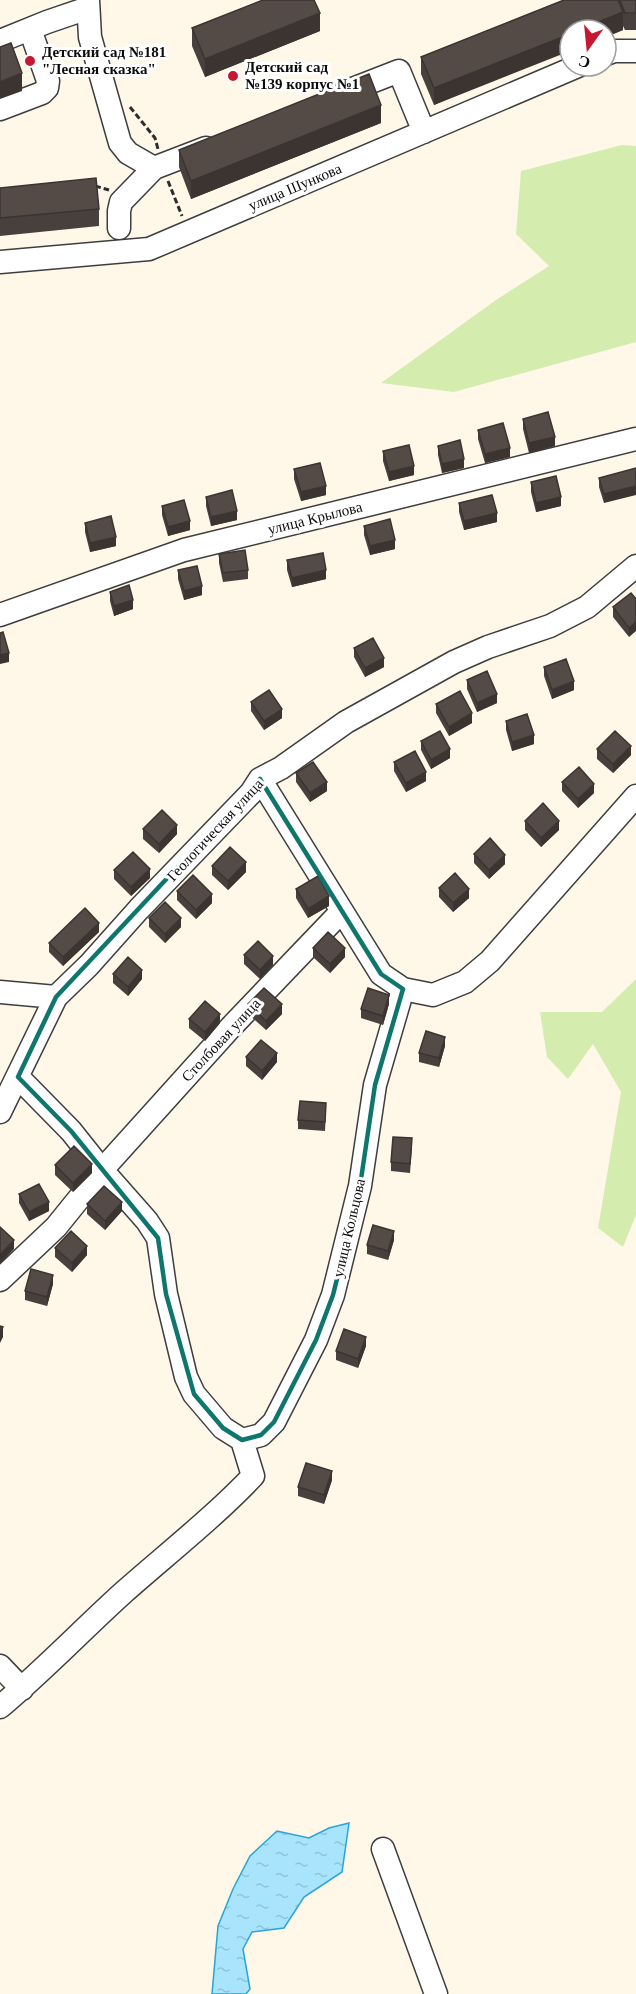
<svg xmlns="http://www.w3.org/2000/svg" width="636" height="1994" viewBox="0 0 636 1994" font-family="Georgia,serif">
	<defs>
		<pattern id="water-ripples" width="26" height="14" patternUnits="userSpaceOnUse" patternTransform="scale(1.5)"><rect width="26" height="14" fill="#a8e5fc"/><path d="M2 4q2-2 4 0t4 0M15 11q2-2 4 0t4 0" fill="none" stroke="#8fc3d7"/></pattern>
	</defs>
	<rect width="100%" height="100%" fill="#fff8e8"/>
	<path fill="#d5ecaf" d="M622 145 636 146V342L454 392 381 383 496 300 549 266 516 234 521 171Z
		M636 979V1215L623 1247 598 1228 621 1092 593 1044 568 1079 547 1057 540 1012H602Z"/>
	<path fill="url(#water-ripples)" stroke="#29a4d9" stroke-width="1.5" d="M349 1823 342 1872 304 1897 284 1928 252 1932 243 1949 250 1989 246 1994H212L218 1926 233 1889 250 1856 277 1831 309 1838 329 1828Z"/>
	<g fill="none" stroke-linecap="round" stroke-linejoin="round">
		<defs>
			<path id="minor" d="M88 0 90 37 120 143 128 153 154 168 121 202 119 211V228
				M0 41 47 22 88 8
				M606 54 614 51H636
				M345 92 399 71 424 132
				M0 109 42 93 47 88 48 81 30 29
				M154 168 206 148
				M0 262 149 249 578 66
				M0 615 184 550 636 439
				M260 779 381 974 403 989
				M0 992 56 997
				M18 1077 71 1131 102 1170 147 1221 158 1238 166 1294 186 1377 194 1394 223 1428 242 1440 261 1435 274 1422 316 1340 333 1295 360 1186 375 1085 403 989 433 995 465 982 490 961 636 796
				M0 1112 56 997 89 965 139 909 251 793 260 779 281 768 346 722 454 662 488 647 550 626 587 607 636 566
				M0 1280 56 1227 102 1170 231 1027 341 912
				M0 1666 22 1689
				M0 1707C43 1671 82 1630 124 1592 167 1554 213 1518 253 1476L242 1440
				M383 1849 436 1994"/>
		</defs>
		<use href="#minor" stroke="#3e3e3e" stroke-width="25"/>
		<path stroke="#2d2d2d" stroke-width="3" stroke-dasharray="6 3" stroke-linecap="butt" d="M130 107 155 138 158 149
			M168 181 182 216
			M95 186 109 190"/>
		<use href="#minor" stroke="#fff" stroke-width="22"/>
	</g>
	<path fill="#48403c" d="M564 0H636V30H625L623 26V30L606 37V30L434 105 421 74V57Z
		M192 28 320 31 205 77 192 46Z
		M381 123 191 199 179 167V150Z
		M0 188 99 209V226L0 236Z
		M523 419 555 446 529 453 523 429Z
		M478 430 510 457 485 463 478 439Z
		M438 446 464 468 442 473 438 455Z
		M383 451 414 475 389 481 383 461Z
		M636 468 604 503 599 487V478Z
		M294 469 326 495 301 501 294 479Z
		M531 482 561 506 536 512 531 492Z
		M206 497 237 520 211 526 206 506Z
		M459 503 497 522 464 530 459 512Z
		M162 506 190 530 168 536 162 515Z
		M85 523 116 546 90 552 85 532Z
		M364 526 395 549 370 555 364 535Z
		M219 554 248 570V579L223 582 219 563Z
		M287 560 326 579 292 587 287 570Z
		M178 570 202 595 184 600 178 579Z
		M110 592 133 609 114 616 110 601Z
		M631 593 629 637 613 617V607Z
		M354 648 384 667 365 677 354 657Z
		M544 667 574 690 552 699 544 676Z
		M467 680 497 703 477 712 467 689Z
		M251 702 282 718 264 730 251 711Z
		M436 704 472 723 449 736 436 713Z
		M506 721 534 744 512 751 506 730Z
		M421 741 450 758 431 769 421 750Z
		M597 749 631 755 613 773 597 759Z
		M394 762 426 781 406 792 394 771Z
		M296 773 327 791 310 802 296 782Z
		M562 782 594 793 578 808 562 791Z
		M525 821 559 830 541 847 525 830Z
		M143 829 177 834 159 853 143 839Z
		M474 854 505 864 489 879 474 863Z
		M212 866 246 872 228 890 212 875Z
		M114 870 150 878 131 896 114 879Z
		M439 888 469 898 453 912 439 897Z
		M296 889 329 906 308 918 296 898Z
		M177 891 212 903 196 919 177 900Z
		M149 918 181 927 165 943 149 927Z
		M99 932 63 966 49 952V943Z
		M313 948 345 957 330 973 313 957Z
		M244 955 273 965 260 979 244 964Z
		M113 974 142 979 128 996 113 983Z
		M248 1004 282 1014 266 1030 248 1014Z
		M389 1004 383 1025 361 1018V1009Z
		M189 1019 220 1023 205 1041 189 1028Z
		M445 1046 439 1067 419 1062V1053Z
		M246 1057 277 1062 262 1080 246 1066Z
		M326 1112 325 1131 298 1129V1120Z
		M412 1147 410 1173 391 1171V1162Z
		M55 1165 92 1173 73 1192 55 1175Z
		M19 1194 49 1211 29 1221 19 1203Z
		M87 1204 122 1211 105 1230 87 1214Z
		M394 1240 388 1260 367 1254V1245Z
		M55 1248 87 1255 72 1272 55 1257Z
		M53 1284 47 1306 25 1300V1291Z
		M366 1346 358 1368 336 1360V1351Z
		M332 1480 324 1504 298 1496V1487Z"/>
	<path fill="#3b3431" d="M623 12V30L606 37V30H579Z
		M320 13V31L205 77V59Z
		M570 34V51L434 105V88Z
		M22 73V91L0 99V82Z
		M381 105V123L191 199V181Z
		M555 437V446L529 453V443Z
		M510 448V457L485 463V454Z
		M464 459V468L442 473V464Z
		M414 466V475L389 481V472Z
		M326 486V495L301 501V492Z
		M636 486V495L604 503V494Z
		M561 497V506L536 512V503Z
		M237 511V520L211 526V517Z
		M497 513V522L464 530V521Z
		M190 521V530L168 536V527Z
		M116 537V546L90 552V543Z
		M395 540V549L370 555V546Z
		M326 570V579L292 587V578Z
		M202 586V595L184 600V591Z
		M133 600V609L114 616V606Z
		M636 622V631L629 637V628Z
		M9 653V662L0 664V655Z
		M384 658V667L365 677V668Z
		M574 681V690L552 699V690Z
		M497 694V703L477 712V703Z
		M282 709V718L264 730V721Z
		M472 713V723L449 736V727Z
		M534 735V744L512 751V742Z
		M631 746V755L613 773V764Z
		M450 749V758L431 769V760Z
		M426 772V781L406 792V783Z
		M327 782V791L310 802V793Z
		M594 784V793L578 808V799Z
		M559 821V830L541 847V838Z
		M177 825V834L159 853V844Z
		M505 855V864L489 879V870Z
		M246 862V872L228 890V881Z
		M150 869V878L131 896V887Z
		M469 889V898L453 912V903Z
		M212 894V903L196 919V910Z
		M329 896V906L308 918V909Z
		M181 918V927L165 943V934Z
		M99 923V932L63 966V957Z
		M345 948V957L330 973V964Z
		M273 956V965L260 979V970Z
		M142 970V979L128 996V987Z
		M389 995V1004L383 1025V1016Z
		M282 1004V1014L266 1030V1021Z
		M220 1014V1023L205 1041V1032Z
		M445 1037V1046L439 1067V1058Z
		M277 1053V1062L262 1080V1071Z
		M92 1164V1173L73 1192V1183Z
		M49 1202V1211L29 1221V1212Z
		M122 1202V1211L105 1230V1221Z
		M394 1231V1240L388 1260V1251Z
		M14 1240V1249L0 1264V1255Z
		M87 1246V1255L72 1272V1263Z
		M53 1275V1284L47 1306V1297Z
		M3 1327V1337L0 1343V1334Z
		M366 1337V1346L358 1368V1359Z
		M332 1471V1480L324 1504V1495Z"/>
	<path fill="#544a46" stroke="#3b3431" stroke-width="1.5" d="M263 0H314L320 13 205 59 192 28Z
		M564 0H618L623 12 579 30H570V34L434 88 421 57Z
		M620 0H636V13H625Z
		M11 43 22 73 0 82V47Z
		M369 74 381 105 191 181 179 150Z
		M96 178 99 209 0 218V188Z
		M548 412 555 437 529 443 523 419Z
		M503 423 510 448 485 454 478 430Z
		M460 440 464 459 442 464 438 446Z
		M409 445 414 466 389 472 383 451Z
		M320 463 326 486 301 492 294 469Z
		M636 468V486L604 494 599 478Z
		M556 476 561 497 536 503 531 482Z
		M232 490 237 511 211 517 206 497Z
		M492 495 497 513 464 521 459 503Z
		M184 500 190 521 168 527 162 506Z
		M111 516 116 537 90 543 85 523Z
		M390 519 395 540 370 546 364 526Z
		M245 550 248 570 223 573 219 554Z
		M323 553 326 570 292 578 287 560Z
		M197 566 202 586 184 591 178 570Z
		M129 585 133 600 114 606 110 592Z
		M631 593 636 599V622L629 628 613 607Z
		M3 632 9 653 0 655V633Z
		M373 638 384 658 365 668 354 648Z
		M566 659 574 681 552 690 544 667Z
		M487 671 497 694 477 703 467 680Z
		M269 690 282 709 264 721 251 702Z
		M460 691 472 713 449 727 436 704Z
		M527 714 534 735 512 742 506 721Z
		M440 731 450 749 431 760 421 741Z
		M615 731 631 746 613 764 597 749Z
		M415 751 426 772 406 783 394 762Z
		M313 762 327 782 310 793 296 773Z
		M579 767 594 784 578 799 562 782Z
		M543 803 559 821 541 838 525 821Z
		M162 810 177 825 159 844 143 829Z
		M490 838 505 855 489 870 474 854Z
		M230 847 246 862 228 881 212 866Z
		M133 852 150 869 131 887 114 870Z
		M455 873 469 889 453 903 439 888Z
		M193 875 212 894 196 910 177 891Z
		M318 876 329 896 308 909 296 889Z
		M165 902 181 918 165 934 149 918Z
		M85 908 99 923 63 957 49 943Z
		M328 932 345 948 330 964 313 948Z
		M258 941 273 956 260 970 244 955Z
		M128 957 142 970 128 987 113 974Z
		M264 988 282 1004 266 1021 248 1004Z
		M368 988 389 995 383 1016 361 1009Z
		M205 1001 220 1014 205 1032 189 1019Z
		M426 1031 445 1037 439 1058 419 1053Z
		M261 1040 277 1053 262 1071 246 1057Z
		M300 1101 326 1103 325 1122 298 1120Z
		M393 1137 412 1138 410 1164 391 1162Z
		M74 1146 92 1164 73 1183 55 1165Z
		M39 1184 49 1202 29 1212 19 1194Z
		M104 1186 122 1202 105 1221 87 1204Z
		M373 1225 394 1231 388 1251 367 1245Z
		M0 1227 14 1240 0 1255Z
		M71 1231 87 1246 72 1263 55 1248Z
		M31 1269 53 1275 47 1297 25 1291Z
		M0 1326 3 1327 0 1334Z
		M344 1329 366 1337 358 1359 336 1351Z
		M306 1463 332 1471 324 1495 298 1487Z"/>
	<path fill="none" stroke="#0f766e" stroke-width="4.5" stroke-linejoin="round" d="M260 779 381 974 403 989 375 1085 360 1186 333 1295 316 1340 274 1422 261 1435 242 1440 223 1428 194 1394 166 1294 158 1238 71 1131 18 1077 56 997Z"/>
	<g fill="#c61832" stroke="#fff" stroke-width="2">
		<circle cx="30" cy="61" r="6"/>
		<circle cx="233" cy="76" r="6"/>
	</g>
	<g text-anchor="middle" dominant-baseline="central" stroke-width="6" stroke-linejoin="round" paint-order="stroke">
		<g font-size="15" font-weight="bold" fill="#0b0b0b" stroke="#fff" text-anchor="start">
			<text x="42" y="52">Детский сад №181<tspan x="42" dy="17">"Лесная сказка"</tspan></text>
			<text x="245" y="67">Детский сад<tspan x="245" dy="17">№139 корпус №1</tspan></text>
		</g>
		<g font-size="15" fill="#0b0b0b" stroke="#fff">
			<text transform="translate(295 187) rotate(-23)">улица Шункова</text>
			<text transform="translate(315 518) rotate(-14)">улица Крылова</text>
			<text transform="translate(215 830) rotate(-47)">Геологическая улица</text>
			<text transform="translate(221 1040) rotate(-47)">Столбовая улица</text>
			<text transform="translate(349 1228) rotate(-77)">улица Кольцова</text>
		</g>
	</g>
	<g transform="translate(588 48) rotate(195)"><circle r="28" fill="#ffffff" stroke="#9d9d9d" stroke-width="1.5"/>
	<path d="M0-4.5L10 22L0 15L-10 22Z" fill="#c61832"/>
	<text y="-9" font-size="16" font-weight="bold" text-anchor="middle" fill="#0b0b0b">С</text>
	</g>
</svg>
